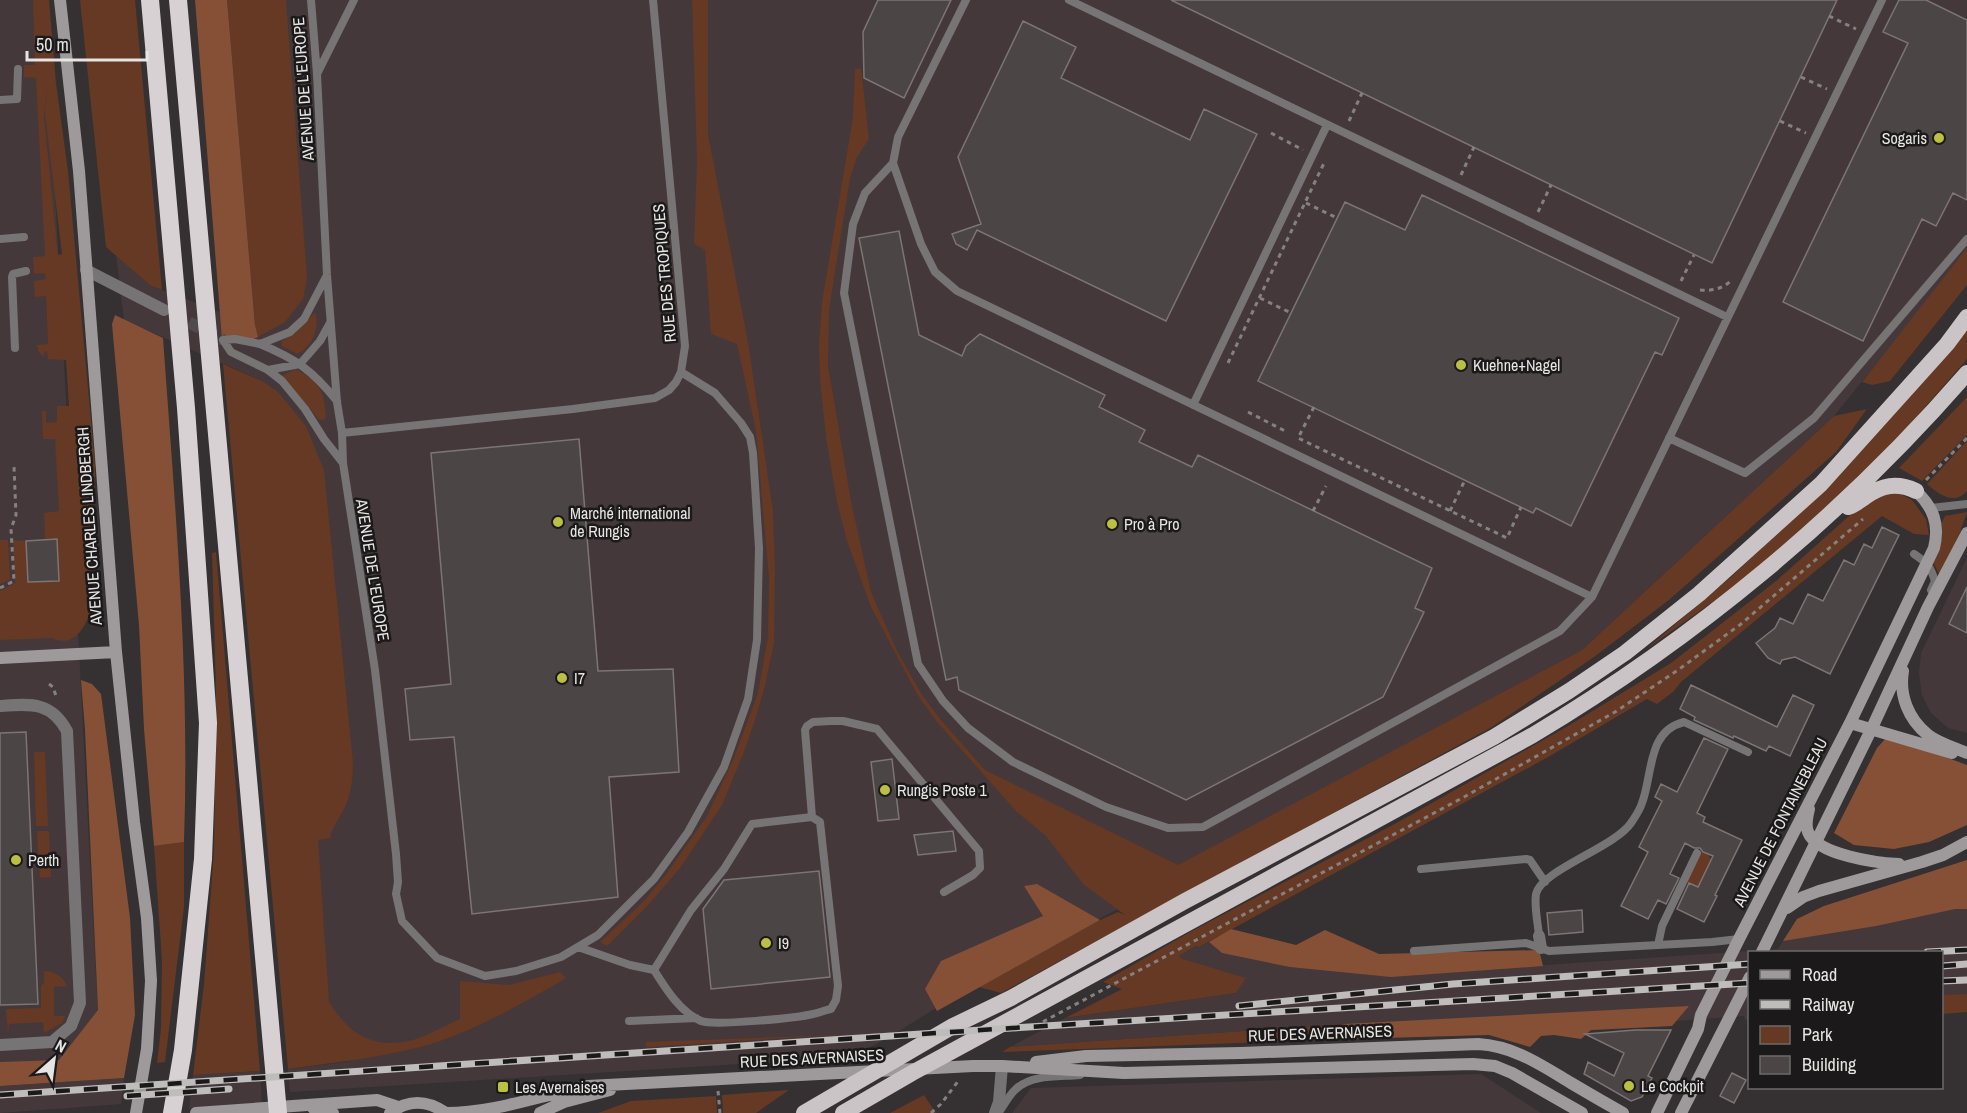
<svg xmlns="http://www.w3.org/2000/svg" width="1967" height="1113" viewBox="0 0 1967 1113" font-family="'Archivo Narrow',sans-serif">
	<rect width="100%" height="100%" fill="#353031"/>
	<path fill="#44383b" d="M0 0H45L101 1072 0 1076Z
		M227 0H1967V252L1834 416 1582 650 1131 891 1145 895 976 983 896 1033 853 1057 290 1092 288 1069 351 1061 331 1053 262 381 124 320 116 255 151 286 255 325Z
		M1967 558V733L1948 728 1931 713 1922 695 1919 674 1921 653Z
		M1967 860V1005L1942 1007V952H1750L1749 1019 1745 1020 1744 1016 1676 1021 1672 1026 1517 1034 1344 1024 1010 1047 1065 1018 1236 993 1245 978 1179 958V956L1196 946 1199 947 1209 942 1222 953 1416 974 1778 949 1797 919 1824 906Z
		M260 1071 262 1104 189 1109 193 1075Z
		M1481 1074 1541 1113H1012L1031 1088Z
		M124 1078 121 1104 0 1113V1086Z"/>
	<path fill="#653923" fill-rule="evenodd" d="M33 0H49L56 83 68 171 95 464V489L90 517V535L94 607 91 608C87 626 74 649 52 638L0 640V591L15 583 13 540 26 541 28 582 59 580 57 539 45 540 44 513 59 511 55 439H43L42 414V411H46V423L57 422V406H69L66 360 48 359 47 352 44 351V357C39 354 38 350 37 345L48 344 46 296 35 297 34 281 46 279 45 273 34 274 33 257 45 256 36 78 24 77V65H35ZM47 86 45 114 62 254 58 255 44 117Z
		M80 0H135L162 290 151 286 106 247Z
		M227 0H286L307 278 303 299 285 322 258 337 255 325Z
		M692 0H708V134L748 342 773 511 775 571 774 643 765 686 755 720 744 752 722 805 680 868 650 903 607 946 600 942 644 901 667 873 707 816 733 760 758 693 768 637 769 578 756 431 737 344 711 334 705 250 694 244 697 161Z
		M861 68 869 139 857 157 850 178 829 310 828 365 851 501 871 592 898 653 922 695 941 720 985 770 1178 865 1582 650 1834 416 1867 409 1836 452 1669 600 1594 657 1492 727 1001 993 979 987 1100 920 1118 912 1125 915 1083 884 1046 836 1016 811 937 722 917 694 871 607 847 541 837 502 826 438 820 380 819 345 822 302 853 117 855 69Z
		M1967 248V285L1890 381 1872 385 1862 382Z
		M314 313 316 314C319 329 312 348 297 354L282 346V341L296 333Z
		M1967 329V359L1890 447 1841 494 1742 581 1645 650 1732 576 1809 503Z
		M223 364 262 381 278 392 306 426 324 470 353 763C353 780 351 796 343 811 338 820 332 828 330 838L318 840 329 1002C348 1032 370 1049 408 1041 422 1039 446 1025 460 1019V981L509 985 560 972 566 978C524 1003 467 1035 420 1047 377 1058 332 1063 288 1069Z
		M296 369C321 383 324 391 326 417L324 420 318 419 309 407 281 376Z
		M1967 397V435L1922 481 1899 468Z
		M1967 441V491C1954 506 1938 494 1927 484Z
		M1878 493H1899L1912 500 1926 519 1929 535 1914 534 1882 516 1681 682 1673 692 1657 704 1647 699 1550 756 1199 947 1196 946 1179 956 1180 958 1246 978 1236 993 1065 1018 1122 989 1103 982 1192 931 1400 821 1568 726 1671 663 1776 581 1858 508Z
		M1967 512 1959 535 1940 576 1933 562 1942 540V522L1945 516Z
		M0 540H8L10 580 0 584Z
		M216 552 260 1071 193 1075 204 984 214 851 216 691 212 553Z
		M34 752H45L48 826H36Z
		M37 831H49L51 877 40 878Z
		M184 842V907L165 1062 157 1063 161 1028 162 961 154 846Z
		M1701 851 1708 854 1711 860 1698 887 1686 882Z
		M44 971C55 972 63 976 67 986L54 987V1016H65L62 1023 44 1033 43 1022 9 1024 8 1034 6 1009 41 1008V986L44 982Z
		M1967 994V1012L1942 1014V995Z
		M1344 1024 1348 1039 1002 1052 1010 1047Z
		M896 1033 801 1037 646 1047V1042Z
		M789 1090 756 1113H723L722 1095Z
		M924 1095 936 1113H890Z
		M716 1096 717 1113H598L631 1101Z"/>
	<path fill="#865037" d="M195 0H227L255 325 258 337 246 342 222 339Z
		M115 315 163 338C175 505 190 673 184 842L154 846 144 729 139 625 112 324Z
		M81 680 92 684 101 694 130 918 135 1015 124 1078 0 1086V1062L59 1060 98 1010 85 730Z
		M1886 738 1924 749 1967 765V825L1929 842 1894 849 1854 845 1834 833 1877 748Z
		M1967 860V909H1955L1876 926 1783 941 1797 919 1824 906Z
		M1037 884 1100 920 937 1011 925 989 941 961 1043 916 1024 886Z
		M1231 929 1296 945 1325 930 1379 954 1539 950 1543 966 1391 977 1290 967 1222 953 1209 942Z
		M1689 1006 1672 1026 1591 1030 1581 1039 1554 1035 1541 1036 1530 1047 1489 1035 1348 1039 1344 1024Z"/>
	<path fill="#4b4545" stroke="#7c7574" stroke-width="1.5" d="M878 0H951L904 98 864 78 863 32Z
		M1171 0H1837L1712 263Z
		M1899 0H1926L1967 20V200L1953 193 1936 226 1922 219 1863 341 1783 302 1908 43 1883 32Z
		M1023 21 1076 47 1061 78 1190 140 1204 109 1257 134 1166 321 977 230 967 250 956 244 952 234 981 224 958 157Z
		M1422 195 1679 318 1662 355 1655 352 1571 526 1536 508 1533 513 1258 381 1345 202 1405 230Z
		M899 231 919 335 962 356 966 346 980 334 1105 395 1099 407 1145 430 1139 442 1192 467 1198 455 1432 568 1415 608 1424 612 1383 697 1186 800 959 690 957 677 946 680 859 238Z
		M579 439 598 671 673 669 679 772 609 777 618 897 472 914 454 737 410 740 405 689 451 684 431 453Z
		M1882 527 1899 535 1830 674 1795 657 1782 660 1780 664 1768 658 1756 643 1775 628 1780 618 1793 624 1808 594 1823 601 1844 560 1854 565 1864 544 1872 548Z
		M57 539 59 581 28 582 26 541Z
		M1967 587V633L1949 624Z
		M1691 685 1777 727 1793 695 1814 705 1790 756 1769 746 1766 751 1734 736 1733 738 1694 720 1695 717 1680 709Z
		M26 732 38 1004 0 1005V733Z
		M1704 738 1728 749 1697 813 1705 817 1703 822 1742 840 1715 895 1717 896 1704 922 1677 909 1689 883 1698 887 1713 856 1703 852 1700 848H1694L1685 843 1670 874 1679 878 1666 904 1658 900 1648 919 1621 906 1648 852 1639 847 1662 801 1655 797 1661 784 1677 792Z
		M892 759 899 819 878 821 871 762Z
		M953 831 956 851 918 855 914 835Z
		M819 871 830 977 711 989 703 909 724 880Z
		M1582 910 1583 932 1549 935 1547 913Z
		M1635 1030H1671L1648 1076 1652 1078 1642 1097 1631 1101 1584 1074 1588 1062 1614 1076 1624 1053 1585 1034Z
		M1732 1073 1746 1080 1734 1103 1720 1096Z"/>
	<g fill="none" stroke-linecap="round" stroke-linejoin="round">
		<path stroke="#504b4c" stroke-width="12" stroke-dasharray="12 6" stroke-linecap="butt" d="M173 314 223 340"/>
		<path stroke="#858182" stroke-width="3" stroke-dasharray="4.5 4.5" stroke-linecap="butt" d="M1829 16 1856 29
			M1801 77 1827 89
			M1349 121 1362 93
			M1780 121 1806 133
			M1271 133 1303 150
			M1461 175 1474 147
			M1306 203 1337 218
			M1538 212 1551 185
			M1681 281 1694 255
			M1700 290C1713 291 1722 289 1732 280
			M1260 298 1291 313
			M1228 363 1325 161
			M1314 407 1298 438 1507 538 1521 507
			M1248 412 1285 431
			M1926 480 1967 438
			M1313 511 1326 486
			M1450 511 1465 480
			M0 588 14 581 11 529 16 515 14 466
			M49 684 53 687 57 699
			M1035 1026 1464 797 1615 712 1678 670 1741 624 1863 519
			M718 1091 720 1113
			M931 1113 941 1104 959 1080"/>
		<path stroke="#777476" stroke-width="8" d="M311 0 317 74 327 275 337 402 342 433 343 463 375 670 396 854 398 882 396 894 402 921 437 958 485 976 516 971 561 957 598 935 654 879 688 832 724 767 748 699 757 640 759 548 753 453 750 437 741 423 715 393 681 372
			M966 0 898 137 893 163 921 244 935 272 957 291 1592 597
			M1069 0 1727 317
			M317 74 354 0
			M0 100 17 99 18 69
			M893 163 865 193 853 224 844 293 918 664 943 701 968 728 1013 762 1106 807 1168 828 1203 827 1560 631 1592 597 1882 0
			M0 239 24 237
			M223 340 231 352 268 370 282 381 305 409 324 439 343 463
			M223 340 235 339 260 344 290 332 304 319 326 277
			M260 344C296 359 312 370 337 401
			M15 348 12 277 13 274 26 271
			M268 370 300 364 320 341 330 323
			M1193 405 1327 125
			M342 433 573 409 655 398 669 390 676 382 681 372 685 346 653 0
			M1669 438 1745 473 1814 418 1967 239
			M1931 508 1967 504
			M1914 554C1927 563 1930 565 1935 581L1931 590
			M812 817 805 730 807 726 813 722 831 721H843L877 729 979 851 980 868 973 875 944 892
			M1421 869 1526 859 1530 860 1545 882
			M1539 936C1538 923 1534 907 1536 894 1540 871 1615 847 1631 823 1635 817 1640 810 1642 803 1653 774 1647 731 1684 722L1748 752
			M1658 945 1662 926 1697 853
			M578 947 630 965 654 970C666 989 680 1012 701 1021 713 1026 797 1018 813 1014 819 1013 825 1010 831 1009L836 1000 838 986 820 822 812 817 752 824 724 869 691 910 654 970
			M1414 951 1526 943 1549 951 1712 942 1739 939
			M629 1021 696 1018
			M999 1112C1005 1104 1009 1095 1016 1089 1032 1074 1059 1077 1080 1075"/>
		<path stroke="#777476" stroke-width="12" d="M86 270 164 310
			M0 706C30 704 51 701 67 731L80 1003 71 1026 52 1042 0 1045
			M1539 936 1541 948
			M995 1113 999 1102 1002 1066"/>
		<path stroke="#9e9a9c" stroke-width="12" d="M60 0 79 171 116 652 134 822 147 918 151 981 147 1049 136 1113
			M0 658 116 652
			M1903 671C1899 695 1908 719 1928 735 1938 743 1955 748 1967 753
			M1850 723 1952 753
			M1809 809C1807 817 1805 825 1808 832 1817 855 1877 863 1899 864
			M1787 908 1803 897 1819 891 1922 862 1943 855 1967 842
			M1762 952 1871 730 1928 607 1967 533
			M1036 1062 1086 1056 1241 1053 1478 1044C1514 1046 1541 1065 1571 1083 1588 1093 1605 1103 1623 1113
			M313 1108 333 1113
			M196 1113 377 1100 398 1107
			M390 1113C409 1099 427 1100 446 1113
			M446 1113C495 1113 540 1095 588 1086L973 1066H1002L1124 1073 1473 1064 1495 1066 1512 1073 1582 1113
			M540 1113 564 1102 610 1090
			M1657 1113 1698 1029 1701 1015 1739 939 1850 723 1934 548C1940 524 1933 507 1916 491
			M1681 1113 1750 977"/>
		<path stroke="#cac4c7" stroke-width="16" d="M1848 507C1855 505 1859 501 1865 497 1882 485 1897 482 1916 491
			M804 1113 953 1026 1011 998 1185 901 1494 737 1569 691 1625 653 1699 594 1821 484 1947 344 1967 317
			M843 1113 912 1073 1533 735C1695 638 1844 515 1967 373"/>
		<path stroke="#d7d1d4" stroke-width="18" d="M150 0 186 408 208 723 203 859 183 1050 172 1113
			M178 0 278 1113"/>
		<defs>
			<path id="rail" d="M1927 952 1967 950
				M1942 966 1967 964
				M1942 981 1967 980
				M1239 1006 1453 984 1750 964
				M0 1095 1012 1028 1750 983
				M127 1096 229 1089"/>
		</defs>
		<use href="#rail" stroke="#bfbcbc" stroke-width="7"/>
		<use href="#rail" stroke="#1b1919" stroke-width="4.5" stroke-dasharray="14" stroke-linecap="butt"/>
	</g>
	<g fill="#bbc044" stroke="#1b1919" stroke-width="2">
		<circle cx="1939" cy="138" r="6"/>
		<circle cx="1461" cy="365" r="6"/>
		<circle cx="558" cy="522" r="6"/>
		<circle cx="1112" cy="524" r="6"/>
		<circle cx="562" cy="678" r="6"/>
		<circle cx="885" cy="790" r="6"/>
		<circle cx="16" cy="860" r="6"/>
		<circle cx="766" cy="943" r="6"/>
		<circle cx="1629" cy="1086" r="6"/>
		<rect x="497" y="1081" width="12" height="12" rx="3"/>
	</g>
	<g text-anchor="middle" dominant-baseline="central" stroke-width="5" stroke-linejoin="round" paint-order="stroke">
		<g font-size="16" fill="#e7e4e4" stroke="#1b1919">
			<text transform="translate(303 89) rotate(-94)">AVENUE DE L'EUROPE</text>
			<text transform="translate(664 273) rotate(-95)">RUE DES TROPIQUES</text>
			<text transform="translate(89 526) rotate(-94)">AVENUE CHARLES LINDBERGH</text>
			<text transform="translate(373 570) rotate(81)">AVENUE DE L'EUROPE</text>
			<text transform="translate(1780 822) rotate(-63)">AVENUE DE FONTAINEBLEAU</text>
			<text transform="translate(1320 1033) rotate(-2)">RUE DES AVERNAISES</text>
			<text transform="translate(812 1058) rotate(-3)">RUE DES AVERNAISES</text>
		</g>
		<g font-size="16" fill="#e7e4e4" stroke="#1b1919" text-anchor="start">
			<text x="1927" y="138" text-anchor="end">Sogaris</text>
			<text x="1473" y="365">Kuehne+Nagel</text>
			<text x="570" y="513">Marché international<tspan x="570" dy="18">de Rungis</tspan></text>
			<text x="1124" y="524">Pro à Pro</text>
			<text x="574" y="678">I7</text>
			<text x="897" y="790">Rungis Poste 1</text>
			<text x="28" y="860">Perth</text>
			<text x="778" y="943">I9</text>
			<text x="1641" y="1086">Le Cockpit</text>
			<text x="515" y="1087">Les Avernaises</text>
		</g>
	</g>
	<rect x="1748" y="951" width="195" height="138" fill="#1b1919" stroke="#6d6a6a" stroke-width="1.5"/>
	<rect x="1760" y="970" width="30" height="9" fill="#9e9a9c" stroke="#6d6a6a" stroke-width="1.5"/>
	<text x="1802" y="981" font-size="18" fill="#e7e4e4">Road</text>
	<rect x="1760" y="1000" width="30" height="9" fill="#bfbcbc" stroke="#6d6a6a" stroke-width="1.5"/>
	<text x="1802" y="1011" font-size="18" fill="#e7e4e4">Railway</text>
	<rect x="1760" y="1026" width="30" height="18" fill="#653923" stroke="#6d6a6a" stroke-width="1.5"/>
	<text x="1802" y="1041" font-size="18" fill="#e7e4e4">Park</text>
	<rect x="1760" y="1056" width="30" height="18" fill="#4b4545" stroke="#6d6a6a" stroke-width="1.5"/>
	<text x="1802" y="1071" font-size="18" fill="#e7e4e4">Building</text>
	<g transform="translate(54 1059) rotate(28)" stroke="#1b1919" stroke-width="4.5" paint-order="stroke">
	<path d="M0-4.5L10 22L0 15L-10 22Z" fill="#e7e4e4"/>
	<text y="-9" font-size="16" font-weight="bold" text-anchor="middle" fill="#e7e4e4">N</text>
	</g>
	<path d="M27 51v9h120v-9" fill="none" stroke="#e7e4e4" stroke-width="3"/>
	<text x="36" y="51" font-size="18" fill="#e7e4e4" stroke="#1b1919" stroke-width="4.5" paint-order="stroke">50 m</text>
</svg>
